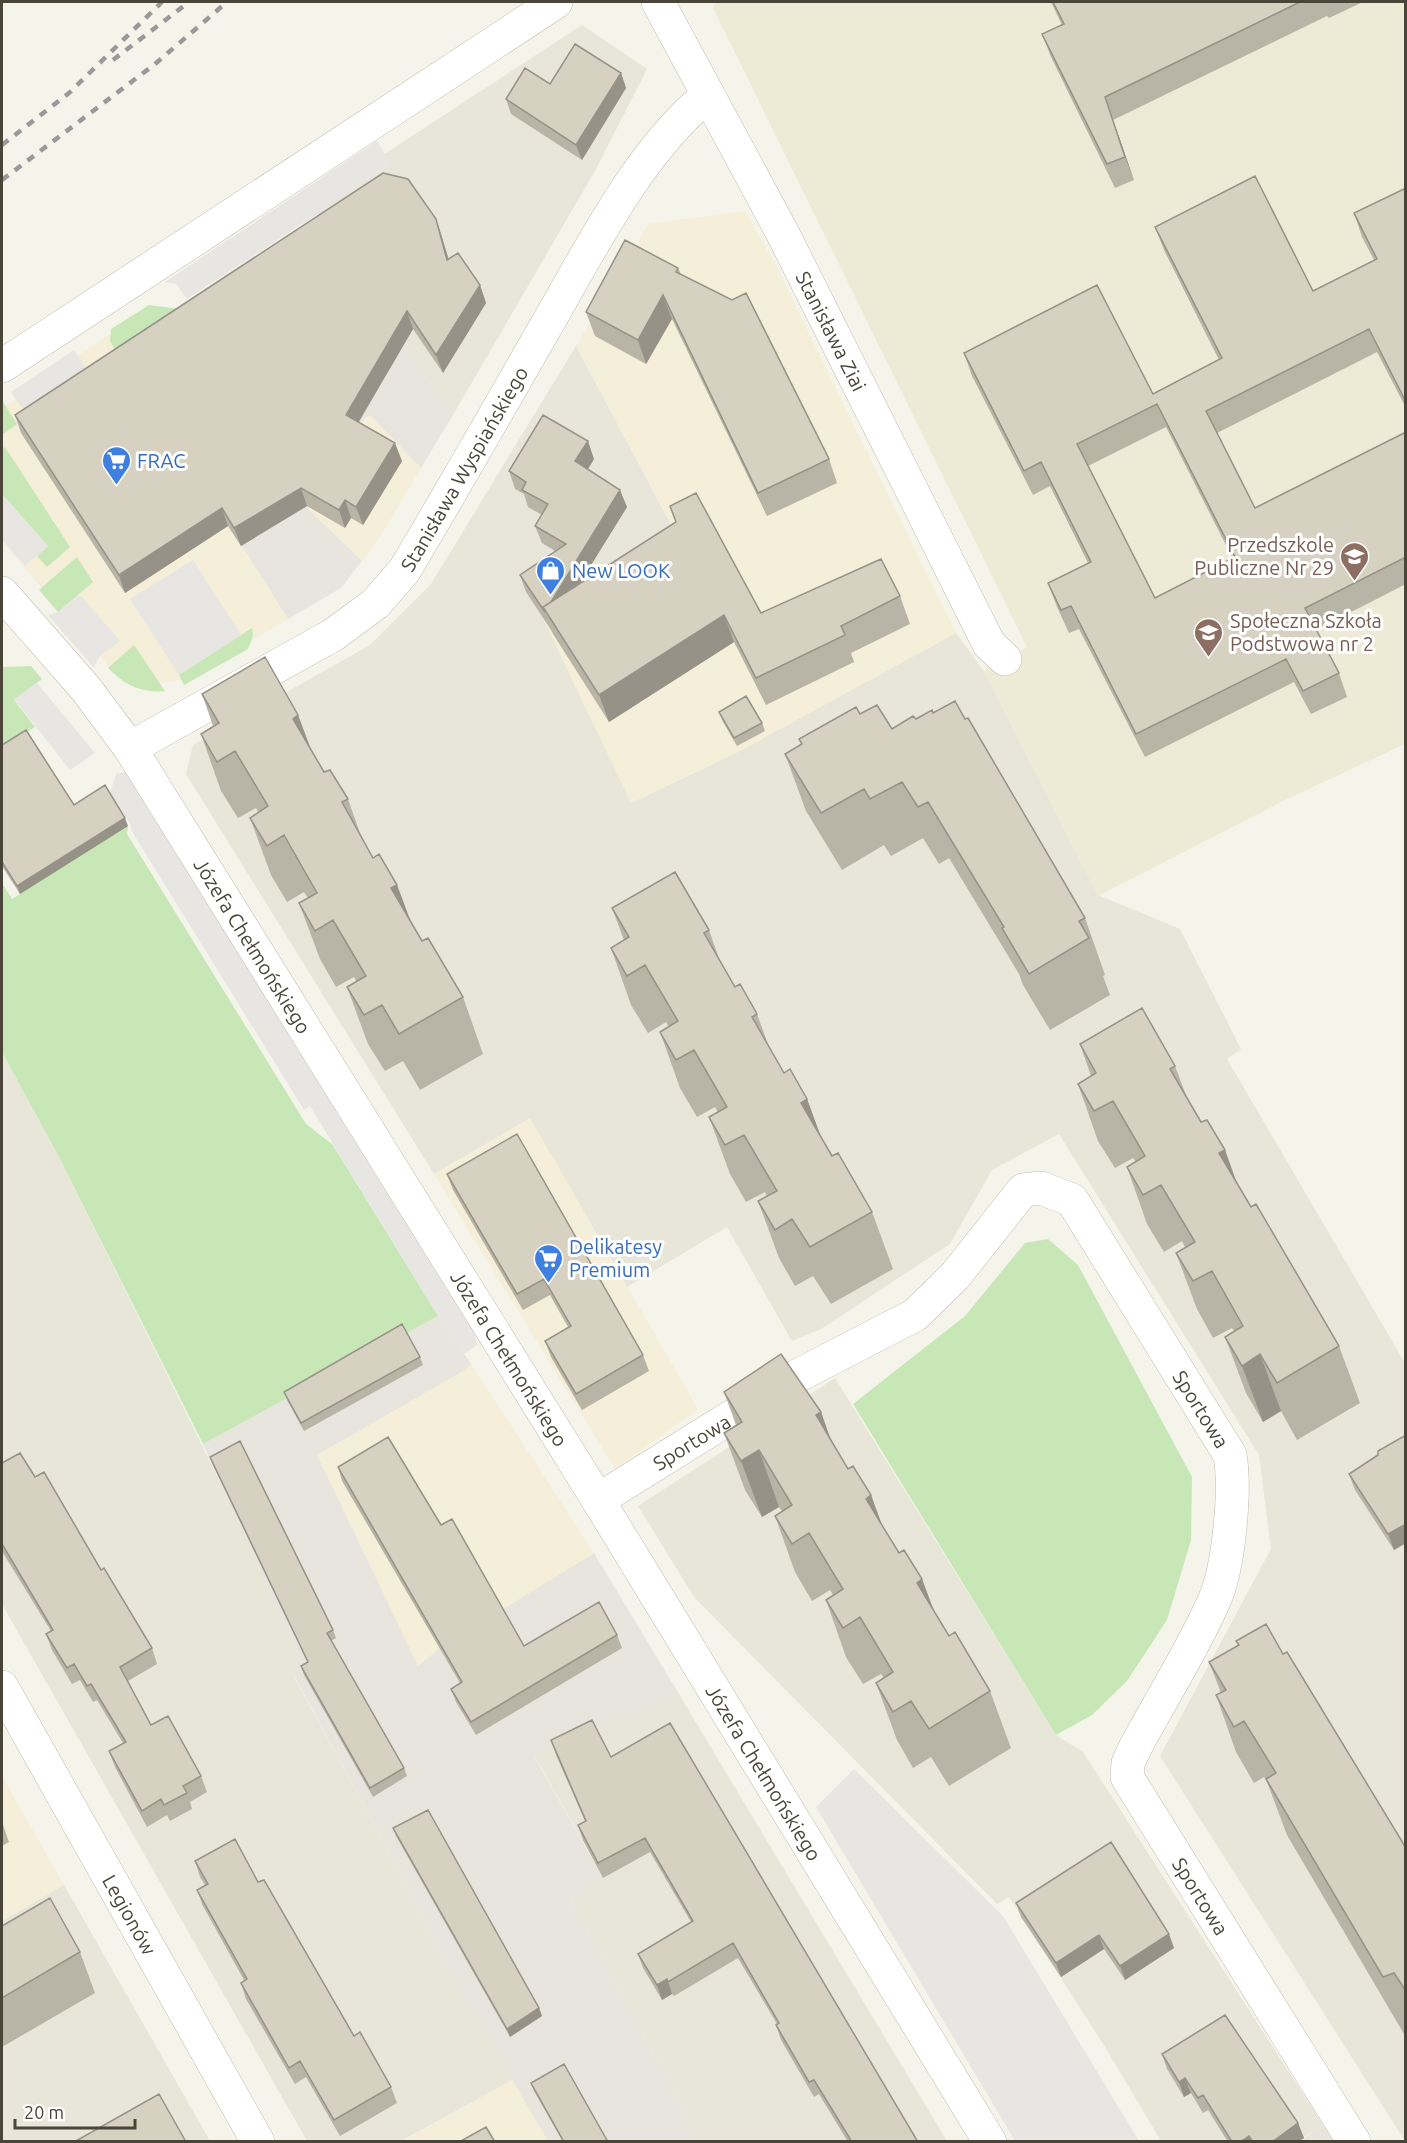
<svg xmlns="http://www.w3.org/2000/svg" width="1407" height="2143" viewBox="0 0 1407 2143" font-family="Ubuntu,sans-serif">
	<rect width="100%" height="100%" fill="#f5f4eb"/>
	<path fill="#e8e6d9" d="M582 25 647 69 596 169 453 415 377 308 311 202Z
		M576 346 675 532 631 803 736 753 956 633 984 671 1098 895 1180 929 1241 1049 1227 1059 1405 1363V2141L1160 1756 1271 1549 1259 1455 1059 1134 992 1170 950 1244 821 1329 792 1341 727 1227 627 1287 530 1119 434 1174 186 774 193 745 370 645 431 584Z
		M2 1052 59 1157 229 1500 299 1656 293 1675 407 1885 447 1967 514 2079 401 2141H307L2 1604Z
		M835 1378 1056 1735 1083 1752 1323 2125 1298 2141H1161L1105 2047 1009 1897 997 1904 694 1597 638 1506Z
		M679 1694 947 2141H700L570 1898 603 1877 534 1755Z
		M64 1885 210 2141H2V1921Z"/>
	<path fill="#f5eed8" d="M745 211 775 264 956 633 736 753 631 803 542 617 675 531 576 346 648 224Z
		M110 334 288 619 186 679 147 685 111 669 2 541V408Z
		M370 415 421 468 382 534 362 561 308 509 358 424Z
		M530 1118 698 1409 615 1469 434 1174Z
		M471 1364 594 1553 440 1648 418 1667 317 1455 463 1371Z
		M2 1776 64 1885 2 1921Z
		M514 2079 548 2141 401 2142Z"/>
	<path fill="#e8e5df" d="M377 308 453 415 421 468 370 415 358 424 308 509 362 561 341 588 288 619 128 364Z
		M438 1316 471 1364 463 1371 317 1455 418 1666 440 1648 594 1553 679 1694 534 1756 603 1878 570 1898 700 2141H548L447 1967 407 1885 293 1674 299 1656 203 1444Z
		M1323 2125 1333 2141 1298 2142Z"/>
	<path fill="#edebd6" d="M716 2H1405V744L1285 800 1098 896 984 671 1027 647 713 8Z"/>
	<path fill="#c8e7b6" d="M149 305 189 310 125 366 110 341 111 329Z
		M3 402 17 424 2 435V403Z
		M5 447 70 547 47 567 37 556 48 546 2 494V449Z
		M77 557 93 582 58 612 39 590Z
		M252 628 253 636 248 649 184 685 179 675Z
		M134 645 165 691C142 694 123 684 108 668Z
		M31 666 42 679 14 700 35 727 2 748V667Z
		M128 826 127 834 306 1124 333 1145 438 1316 203 1444 59 1157 2 1052V883L12 899Z
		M1048 1239 1078 1265 1192 1477 1191 1540 1167 1620 1127 1681 1092 1715 1056 1735 853 1404 965 1316 1025 1243Z"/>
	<path fill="#e7e6e2" d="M377 141 391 164 316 215 187 299 176 284 165 282Z
		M74 350 91 375 28 416 11 392Z
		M2 494 48 546 25 566 2 539Z
		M193 560 241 635 179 675 130 599Z
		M80 595 120 641 99 657 94 668 48 615 58 612Z
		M37 683 95 753 70 770 14 699Z
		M125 772 475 1335 477 1345 464 1354 438 1316 310 1106 304 1110 131 830V825L110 793 116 774Z
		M854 1769 1003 1916 1139 2141H1015L816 1807Z"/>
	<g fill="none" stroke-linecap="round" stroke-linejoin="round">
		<defs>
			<g id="minor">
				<path id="s1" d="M658 2 782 232 989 644 1005 659"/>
				<path id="s2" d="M2 593 86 689 130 748 598 1500 990 2142"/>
				<path id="s3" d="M130 748 333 635 375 604 404 571C455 486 504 399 553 314 595 240 642 149 708 95"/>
				<path id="s4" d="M598 1500 797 1376 915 1315 955 1276 1023 1190 1041 1188 1072 1200 1230 1455C1236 1490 1229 1568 1214 1601 1192 1651 1161 1699 1135 1748L1128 1763 1127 1777 1354 2142"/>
				<path id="s5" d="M2 1687 258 2142"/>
			</g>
			<path id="tertiary" d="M2 366 556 2"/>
		</defs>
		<use href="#minor" stroke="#c0bdae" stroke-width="34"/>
		<use href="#tertiary" stroke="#c0bdae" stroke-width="34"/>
		<use href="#minor" stroke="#fff" stroke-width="33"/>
		<use href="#tertiary" stroke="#fff" stroke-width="33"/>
		<path stroke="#999" stroke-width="4.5" stroke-dasharray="8 8" stroke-linecap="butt" d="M113 60 189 2
			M2 145 69 93 162 2
			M2 180 155 64 227 2"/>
	</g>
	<path fill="#b8b4a6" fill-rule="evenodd" d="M1051 2H1363L1329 18 1327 16 1113 120 1134 180 1115 188 1051 57 1042 34 1062 25Z
		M621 73 626 88 582 160 511 114 506 99Z
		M1406 188V408L1377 352 1217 433 1255 508 1406 432V584L1316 630 1339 673 1347 697 1311 714 1294 682 1145 757 1079 629 1069 633 1057 607 1048 583 1088 563 1050 486 1033 495 972 376 964 353 1153 394 1219 360 1164 250 1155 227 1313 291 1374 260 1362 237 1354 213ZM1166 427 1233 559 1155 598 1088 466Z
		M436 219 449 260 480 285 486 303 443 373 413 329 359 422 402 461 363 525 351 518 345 528 307 506 241 546 228 526 125 593 21 433 15 415Z
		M678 268 681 274 829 459 837 483 767 516 672 319 646 364 595 336 586 312Z
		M594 459 588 469 627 507 579 584 676 522 670 506 761 613 900 596 910 624 851 653 854 662 766 705 734 642 609 722 553 634 551 630 526 592 520 575 555 551 542 543 535 526 542 515 528 507 524 494 515 489 509 471Z
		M202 694 298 715 311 749 324 772 348 799 361 836 373 858 397 885 410 920 422 941 463 997 483 1054 420 1090 403 1061 385 1071 368 1044 347 987 357 982 354 977 336 987 320 959 299 903 308 898 304 892 287 902 271 875 250 818 258 812 256 808 238 818 221 791 201 734 213 726Z
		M719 712 762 723 765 731 737 746 722 720Z
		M860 714 892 729 1085 918 1105 975 1103 976 1110 995 1050 1030 1023 985 1019 974 949 858 939 864 923 838 891 856 884 845 842 870 806 811 785 754 801 744 799 739Z
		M2 745 74 805 128 826 20 894 2 866Z
		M612 908 709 930 721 964 735 987 757 1014 769 1047 784 1073 807 1099 820 1135 832 1156 872 1212 893 1269 831 1304 813 1276 795 1286 779 1258 758 1201 767 1196 765 1192 746 1202 730 1174 709 1117 718 1112 715 1107 697 1117 680 1088 660 1032 669 1027 666 1022 648 1033 631 1005 611 948 624 940Z
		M1080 1044 1175 1066 1187 1098 1201 1122 1225 1150 1237 1184 1251 1207 1339 1346 1360 1403 1297 1440 1281 1411 1263 1422 1246 1393 1225 1337 1234 1331 1232 1328 1213 1338 1197 1309 1176 1253 1185 1247 1182 1241 1164 1252 1147 1224 1127 1167 1136 1162 1133 1158 1115 1168 1098 1141 1078 1084 1091 1076Z
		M447 1174 643 1355 649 1371 582 1410 551 1357 545 1341 568 1327 550 1295 523 1310 453 1190Z
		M420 1357 423 1365 304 1431 287 1400 284 1392Z
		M724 1392 821 1412 831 1441 848 1469 871 1495 882 1526 899 1553 922 1579 934 1611 949 1636 990 1691 1011 1748 949 1786 931 1757 913 1768 897 1740 876 1683 884 1678 881 1674 863 1684 846 1657 826 1600 833 1595 830 1590 812 1601 795 1572 775 1516 782 1511 779 1507 762 1517 745 1490 724 1433 736 1425Z
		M1406 1435V1543L1394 1550 1355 1490 1349 1474 1378 1455Z
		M210 1457 333 1630 336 1638 331 1641 404 1768 407 1776 373 1797 304 1675 301 1666 308 1662 213 1465Z
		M2 1463 35 1477 101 1570 152 1648 157 1664 128 1681 151 1725 201 1776 207 1792 190 1802 192 1809 170 1821 167 1815 147 1827 115 1767 109 1751 123 1743 97 1700 93 1702 80 1680 72 1684 52 1650 46 1634 51 1631 3 1553H2Z
		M338 1467 441 1525 524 1646 617 1635 622 1648 476 1735 456 1702 451 1689 460 1683 342 1481Z
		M1236 1641 1283 1654 1406 1848V2033L1404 2034 1287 1835 1267 1782 1264 1777 1254 1783 1236 1752 1216 1695 1221 1693 1209 1662 1238 1645Z
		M551 1740 611 1757 918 2142H848L819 2094 814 2097 781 2040 776 2025 777 2024 738 1958 674 1996 672 1994 662 2000 643 1968 638 1954 691 1922 650 1852 603 1878 583 1840 578 1825 585 1821 556 1755Z
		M2 1822 9 1842 2 1846Z
		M393 1828 539 2008 542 2016 510 2037 396 1836Z
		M195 1861 258 1882 354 2036 391 2087 397 2103 340 2136 306 2077 295 2084 246 1999 241 1983 244 1980 203 1906 197 1890 205 1885 200 1877Z
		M1016 1903 1174 1948 1125 1980 1104 1949 1061 1977 1021 1917Z
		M2 1926 80 1952 95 1993 2 2047Z
		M1162 2054 1298 2123 1304 2138 1298 2142H1228L1208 2110 1203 2113 1191 2093 1184 2097 1167 2069Z
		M531 2083 608 2142H563L534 2091Z"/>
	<path fill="#969287" d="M621 73 626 88 582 160 576 145Z
		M1105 97 1113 120 1134 180 1125 157Z
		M436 219 442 237 454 278 447 260Z
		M480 285 486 303 443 373 436 355Z
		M663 295 672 319 646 364 638 340Z
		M407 311 413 329 352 433 346 415Z
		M588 441 594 459 582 479 575 461Z
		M395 443 402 461 363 525 356 507Z
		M301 488 307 506 241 546 234 528Z
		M620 490 627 507 554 625 546 611Z
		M345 500 351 518 345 528 339 510Z
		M222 508 228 526 125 593 119 575Z
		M724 615 734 642 609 722 599 695Z
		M298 715 319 772 293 719Z
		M125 818 128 826 20 894 17 886Z
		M397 885 418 941 391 888Z
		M807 1099 828 1156 801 1103Z
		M1225 1150 1245 1206 1219 1153Z
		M1260 1354 1281 1411 1263 1422 1242 1366Z
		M821 1412 841 1469 816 1415Z
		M759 1450 779 1507 762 1517 741 1461Z
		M871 1495 892 1552 866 1499Z
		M1406 1524V1543L1394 1550 1388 1534Z
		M922 1579 943 1636 917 1583Z
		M1169 1934 1174 1948 1125 1980 1120 1966Z
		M1099 1935 1104 1949 1061 1977 1056 1963Z
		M667 1979 672 1994 662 2000 657 1985Z
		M539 2008 542 2016 510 2037 507 2029Z
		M1185 2078 1191 2093 1184 2097 1179 2082Z
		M1298 2123 1304 2138 1298 2142H1272Z
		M1249 2136 1251 2142H1240Z"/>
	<path fill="#d6d1c1" stroke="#969287" stroke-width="1.5" fill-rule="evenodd" d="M1053 2H1300L1105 97 1125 157 1107 164 1042 34 1064 24Z
		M575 44 621 73 576 145 506 99 525 68 550 84Z
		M383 173 408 179 436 219 447 260 458 253 480 285 436 355 407 311 346 415 395 443 356 507 345 500 339 510 301 488 234 528 222 508 119 575 15 415Z
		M1255 176 1313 291 1377 259 1354 213 1406 188V402L1369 329 1206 411 1255 508 1406 432V557L1305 608 1339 673 1303 691 1286 659 1136 734 1071 606 1061 610 1048 583 1091 562 1041 462 1024 471 964 353 1097 285 1153 394 1222 358 1155 227ZM1157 404 1235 557 1155 598 1077 444Z
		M625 240 678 268 676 272 732 300 746 293 829 459 758 493 663 295 638 340 586 312Z
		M543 415 588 441 575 461 620 490 551 602 543 607 545 612 520 575 566 544 535 526 548 504 522 490 526 482 509 471Z
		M696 493 761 613 881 559 900 596 841 626 845 635 756 678 724 615 599 695 543 607 676 522 670 506Z
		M265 657 298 715 293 719 324 772 330 770 348 799 342 802 373 858 379 854 397 885 391 888 422 941 428 938 463 997 399 1034 382 1005 364 1015 347 987 366 976 333 920 315 931 299 903 317 893 284 835 267 846 250 818 268 806 235 751 217 762 201 734 219 723 202 694Z
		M746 696 762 723 734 738 719 712Z
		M955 701 965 719 968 718 1085 918 1079 921 1089 938 1029 974 1002 928 1004 927 928 802 918 807 902 782 870 799 864 789 821 813 785 754 802 744 799 739 856 707 860 714 877 705 892 729 913 716 916 719 932 710 933 713Z
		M26 730 74 805 105 785 125 818 17 886 2 862V745Z
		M675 872 709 930 704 933 735 987 740 984 757 1014 752 1017 784 1073 790 1069 807 1099 801 1103 832 1156 838 1153 872 1212 810 1247 792 1219 775 1230 758 1201 777 1191 744 1135 725 1145 709 1117 727 1107 694 1050 676 1060 660 1032 678 1021 645 965 627 976 611 948 629 937 612 908Z
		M1142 1008 1175 1066 1170 1069 1201 1122 1207 1120 1225 1150 1219 1153 1251 1207 1256 1204 1339 1346 1277 1383 1260 1354 1242 1366 1225 1337 1243 1326 1212 1271 1193 1281 1176 1253 1195 1242 1161 1185 1143 1195 1127 1167 1145 1156 1113 1101 1094 1111 1078 1084 1096 1073 1080 1044Z
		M517 1134 643 1355 576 1394 545 1341 571 1326 544 1279 517 1294 447 1174Z
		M402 1324 420 1357 301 1423 284 1392Z
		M781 1354 821 1412 816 1415 848 1469 853 1466 871 1495 866 1499 899 1553 904 1550 922 1579 917 1583 949 1636 955 1632 990 1691 929 1729 911 1701 893 1712 876 1683 893 1672 860 1617 843 1628 826 1600 843 1589 809 1533 792 1544 775 1516 792 1505 759 1450 741 1461 724 1433 742 1422 724 1392Z
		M1406 1435V1524L1388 1534 1349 1474 1378 1455V1451Z
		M388 1437 441 1525 452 1519 524 1646 599 1602 617 1635 471 1722 451 1689 462 1682 338 1467Z
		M240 1441 333 1630 327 1633 404 1768 370 1788 301 1666 308 1662 210 1457Z
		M20 1453 35 1477 44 1472 101 1570 104 1568 152 1648 120 1667 151 1725 168 1716 201 1776 183 1786 187 1793 164 1805 161 1799 142 1811 109 1751 126 1742 91 1684 87 1686 74 1664 67 1668 46 1634 53 1630 2 1544V1463Z
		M1266 1624 1283 1654 1287 1652 1406 1848V1991L1394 1973 1383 1977 1266 1779 1276 1773 1244 1721 1234 1727 1216 1695 1226 1690 1209 1662 1239 1645 1236 1641Z
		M592 1720 611 1757 670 1723 918 2142H852L814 2080 809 2082 776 2025 779 2023 733 1943 668 1982 667 1979 657 1985 638 1954 693 1921 645 1838 598 1863 578 1825 586 1821 551 1740Z
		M428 1810 539 2008 507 2029 393 1828Z
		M235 1839 258 1882 264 1880 354 2036 360 2032 391 2087 334 2120 300 2061 289 2068 241 1983 247 1979 197 1890 208 1884 195 1861Z
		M1111 1842 1169 1934 1120 1966 1099 1935 1056 1963 1016 1903Z
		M50 1898 80 1952 2 1998V1926Z
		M1225 2015 1298 2123 1272 2142H1253L1249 2136 1240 2142H1232L1203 2095 1198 2098 1185 2078 1179 2082 1162 2054Z
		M564 2064 608 2142H564L531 2083Z
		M159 2094 186 2142H74Z
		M486 2127 495 2142H459Z"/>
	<defs>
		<symbol id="supermarket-pin" viewBox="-11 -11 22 30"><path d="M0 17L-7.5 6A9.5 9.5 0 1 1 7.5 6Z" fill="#3f7fe0" stroke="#fff"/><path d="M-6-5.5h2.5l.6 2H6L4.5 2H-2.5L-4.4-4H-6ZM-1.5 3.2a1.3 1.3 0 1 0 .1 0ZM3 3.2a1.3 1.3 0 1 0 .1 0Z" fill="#fff"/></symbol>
		<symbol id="school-pin" viewBox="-11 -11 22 30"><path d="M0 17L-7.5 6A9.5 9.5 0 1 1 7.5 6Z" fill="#8d6e63" stroke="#fff"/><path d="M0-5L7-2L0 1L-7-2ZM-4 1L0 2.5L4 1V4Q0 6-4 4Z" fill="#fff"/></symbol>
		<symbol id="shop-pin" viewBox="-11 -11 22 30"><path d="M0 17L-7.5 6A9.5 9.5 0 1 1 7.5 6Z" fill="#3f7fe0" stroke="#fff"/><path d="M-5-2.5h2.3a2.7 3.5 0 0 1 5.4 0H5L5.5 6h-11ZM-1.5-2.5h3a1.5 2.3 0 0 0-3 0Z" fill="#fff"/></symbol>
	</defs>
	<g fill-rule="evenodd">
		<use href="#supermarket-pin" x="100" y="444" width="33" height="45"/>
		<use href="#school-pin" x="1338" y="540" width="33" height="45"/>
		<use href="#shop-pin" x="534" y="554" width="33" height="45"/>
		<use href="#school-pin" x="1192" y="616" width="33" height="45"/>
		<use href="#supermarket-pin" x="532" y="1242" width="33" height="45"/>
	</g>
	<g text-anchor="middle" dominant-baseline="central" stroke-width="6" stroke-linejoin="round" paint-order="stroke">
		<g font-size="20" fill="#494539" stroke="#fff">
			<text stroke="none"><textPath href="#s1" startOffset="372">Stanisława Ziai</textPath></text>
			<text stroke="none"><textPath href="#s3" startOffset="447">Stanisława Wyspiańskiego</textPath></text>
			<text stroke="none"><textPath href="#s2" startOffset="434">Józefa Chełmońskiego</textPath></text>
			<text stroke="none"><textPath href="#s2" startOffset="920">Józefa Chełmońskiego</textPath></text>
			<text stroke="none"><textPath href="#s4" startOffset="830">Sportowa</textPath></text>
			<text stroke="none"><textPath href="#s4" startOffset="110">Sportowa</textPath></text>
			<text stroke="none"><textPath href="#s2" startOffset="1406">Józefa Chełmońskiego</textPath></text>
			<text stroke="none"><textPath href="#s4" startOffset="1370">Sportowa</textPath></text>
			<text stroke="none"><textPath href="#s5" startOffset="261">Legionów</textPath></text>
		</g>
		<g font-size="20" fill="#366cbe" stroke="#fff" text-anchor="start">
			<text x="137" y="460">FRAC</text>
			<text x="572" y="570">New LOOK</text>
			<text x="569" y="1246">Delikatesy<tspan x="569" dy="23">Premium</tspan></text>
		</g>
		<g font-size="20" fill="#785e54" stroke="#fff" text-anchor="end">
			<text x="1334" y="544">Przedszkole<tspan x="1334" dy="23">Publiczne Nr 29</tspan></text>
			<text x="1230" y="620" text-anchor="start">Społeczna Szkoła<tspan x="1230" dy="23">Podstwowa nr 2</tspan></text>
		</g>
	</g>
	<rect width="1407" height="2143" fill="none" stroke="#494539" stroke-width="6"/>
	<path d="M15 2119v9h120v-9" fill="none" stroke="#494539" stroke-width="3"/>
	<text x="24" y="2119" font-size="18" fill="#494539" stroke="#ffffff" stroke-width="4.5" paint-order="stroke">20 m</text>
</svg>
